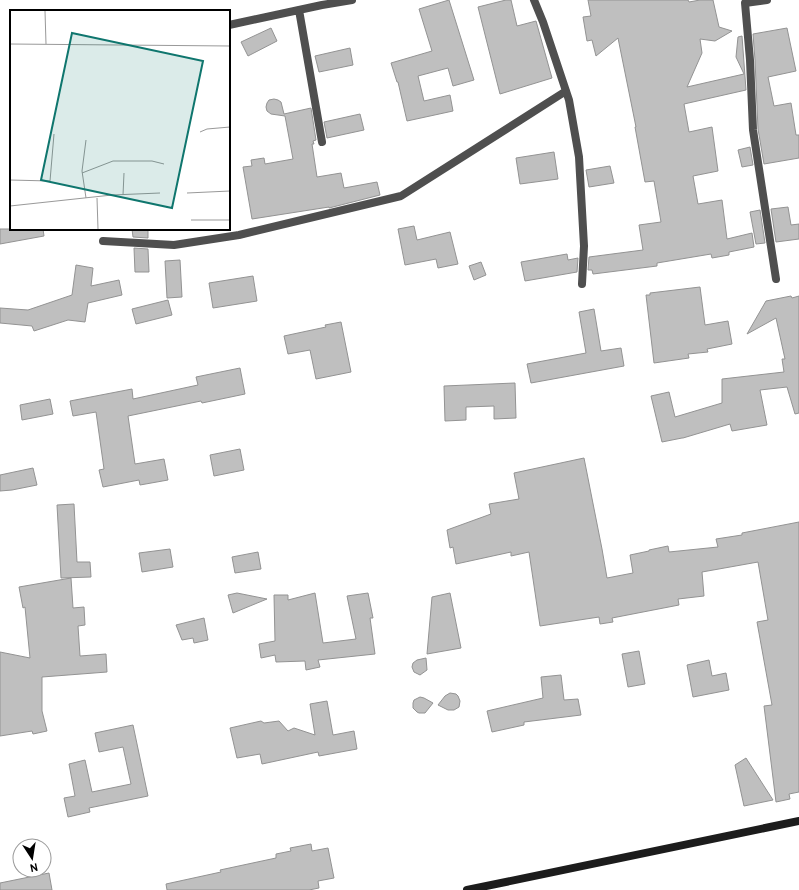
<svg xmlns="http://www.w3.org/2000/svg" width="799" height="890" viewBox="0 0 799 890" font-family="Overpass,sans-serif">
	<rect width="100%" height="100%" fill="#fff"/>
	<path fill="#bfbfbf" stroke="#939393" d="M449 0 474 80 453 86 448 68 418 76 424 101 450 95 453 111 407 121 398 82H397L391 63 432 51 419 9Z
		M506 0H511L517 26 536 21 552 78 500 94 478 7Z
		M588 0H688L689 2 700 0H713L719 27 732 31 715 41 700 39 702 53 687 87 744 74 736 57 738 37 742 36 746 90 684 104 689 132 712 127 718 171 693 176 698 204 722 200 727 239 752 233 754 247 729 252V255L712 258 711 254 657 263V266L593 274 592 270H588L589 257 643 250 639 225 661 222 654 181 645 182 635 127H636L618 38 596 56 592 40 587 41 583 17 591 16Z
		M271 28 277 41 248 56 241 42Z
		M787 28 796 71 768 77 774 106 791 103 796 135H799V158L764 164 758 129 755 60 753 34Z
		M350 48 353 65 319 72 315 56Z
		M274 99 278 100 281 102 284 114 311 108 316 140 313 141 314 144H312L317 177 341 173 344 188 377 182 380 195 329 208V207L252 219 243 167 252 166 251 160 264 158 265 164 293 159 285 116 271 114 267 111 266 107 267 103 269 100Z
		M360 114 364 130 327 138 324 122Z
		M750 147 753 165 742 167 738 150Z
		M554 152 558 179 520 184 516 158Z
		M610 166 614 183 589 187 586 170Z
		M788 207 791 225 799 224V239L776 242 771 209Z
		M760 210 765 243 756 244 750 212Z
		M414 226 417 240 450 232 458 264 438 268 436 259 405 265 398 229Z
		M0 229H43L44 236 0 244Z
		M132 229H148V238L133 237Z
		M134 248 148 249 149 272H135Z
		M567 254 568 260 578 258 577 272 525 281 521 262Z
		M180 260 182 297 167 298 165 261Z
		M481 262 486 275 474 280 469 266Z
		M76 265 93 268 91 286 119 280 122 295 88 303 85 322 68 320 34 331 32 326 0 323V308L28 310 72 295Z
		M253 276 257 301 213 308 209 283Z
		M700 287 705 325 728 321 732 344 707 349 708 352 688 354 689 358 654 363 646 295H650V293Z
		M791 296 792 298 799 296V413L795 414 787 387 760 390 767 425 732 431 730 424 683 438H682L662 442 651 396 669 392 675 417 722 403V379L784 372 782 359H785L776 318 747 334 766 301Z
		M168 300 172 315 136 324 132 309Z
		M594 309 601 351 621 348 624 366 531 383 527 364 586 353 579 312Z
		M341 322 351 372 316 379 310 350 288 354 284 336 326 327 325 325Z
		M240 368 245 394 202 403 201 401 128 416 135 464 164 459 168 480 140 485 139 480 103 487 99 470 104 469 96 412 73 416 70 401 132 389 133 399 198 385 196 377Z
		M515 383 516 418 494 419V406L466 407V420L445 421 444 386Z
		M50 399 53 414 22 420 20 405Z
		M240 449 244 470 214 476 210 455Z
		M584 458 602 549 607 578 633 573 630 555 649 551V550L668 546 669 552 718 547 716 539 742 535V533L799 522V792L789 794 790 799 776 802 764 706 772 705 757 622 768 620 758 562 702 572 704 596 678 599 679 605 612 618 613 622 600 624 599 617 540 626 529 552 511 556V552L456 564 453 547 450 548 447 530 491 514 489 504 519 499 514 473Z
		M33 468 37 485 12 490 0 491V475Z
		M74 504 77 562H90L91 577 61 578 57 505Z
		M170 549 173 567 142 572 139 553Z
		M258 552 261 569 235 573 232 557Z
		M71 578 73 608 84 607 85 625 78 626 80 656 106 654 107 672 42 677V711L47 731 33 734 32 731 0 736V652L30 658 25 607 23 608 19 587Z
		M237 593 267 599 233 613 228 595Z
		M315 593 323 643 356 639 347 596 368 593 373 618H370L375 654 318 660 320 667 306 670 305 661 276 662 275 655 261 658 259 644 275 641 274 595H288V600Z
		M450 593 461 648 427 654 432 597Z
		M204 618 208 640 194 643 193 638 182 640 176 625Z
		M639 651 645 684 628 687 622 654Z
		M426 658 427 670 420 675 414 672 412 667 413 663 417 660Z
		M709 660 712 676 726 673 729 690 693 697 687 665Z
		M561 675 564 700 578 699 581 715 524 722V725L492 732 487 711 543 698 541 677Z
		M450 693 456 694 458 696 460 701 459 707 454 710H448L438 705 445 696Z
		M420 697 424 698 433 703 425 713H419L417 712 413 708V703L414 700Z
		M327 701 333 735 354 731 357 749 319 756 318 752 262 764 260 754 237 758 230 728 261 721 264 723 279 721 288 731 294 728 315 735 310 704Z
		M133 725 148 796 89 808 90 812 68 817 64 798 75 796 69 764 85 760 92 792 131 784 123 747 99 752 95 733Z
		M746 758 773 800 744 806 735 765Z
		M311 844 312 851 328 848 334 878 318 881 319 888 309 890H167L166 884 221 872 220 870 276 858V854L291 851 290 848Z
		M49 873 52 890H0V883Z"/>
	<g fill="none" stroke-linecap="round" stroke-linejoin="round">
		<path stroke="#4f4f4f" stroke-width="8" d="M534 0 543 22 569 100 579 157 584 246 582 284
			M767 0 745 3 750 60 753 130 776 279
			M299 10 322 142
			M229 25 322 5 352 0
			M103 241 174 245 239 235 401 196 566 91"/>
		<path stroke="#1c1c1c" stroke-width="8" d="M467 890 799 821"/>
	</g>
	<g transform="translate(10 10)">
		<rect width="220" height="220" fill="#fff"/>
		<path fill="none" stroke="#999" stroke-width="1" d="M35 1 36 34M0 34 220 36M190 122 197 119 220 117M72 163 103 151H142L154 154M0 170 40 171 44 124M177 183 220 181M113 185 114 163M76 188 72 161 76 130M87 188 88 219M0 196 102 185 150 183M181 210H220"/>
		<path fill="#0f766e" fill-opacity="0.15" stroke="#0f766e" stroke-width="2" d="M62 23 193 51 162 198 31 170Z"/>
		<rect width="220" height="220" fill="none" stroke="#000" stroke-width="2"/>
	</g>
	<g transform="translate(32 858) rotate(168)"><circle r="19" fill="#ffffff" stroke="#999999"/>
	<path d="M0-3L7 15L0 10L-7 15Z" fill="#000000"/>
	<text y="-6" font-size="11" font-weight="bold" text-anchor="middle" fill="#000000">N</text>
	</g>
</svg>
